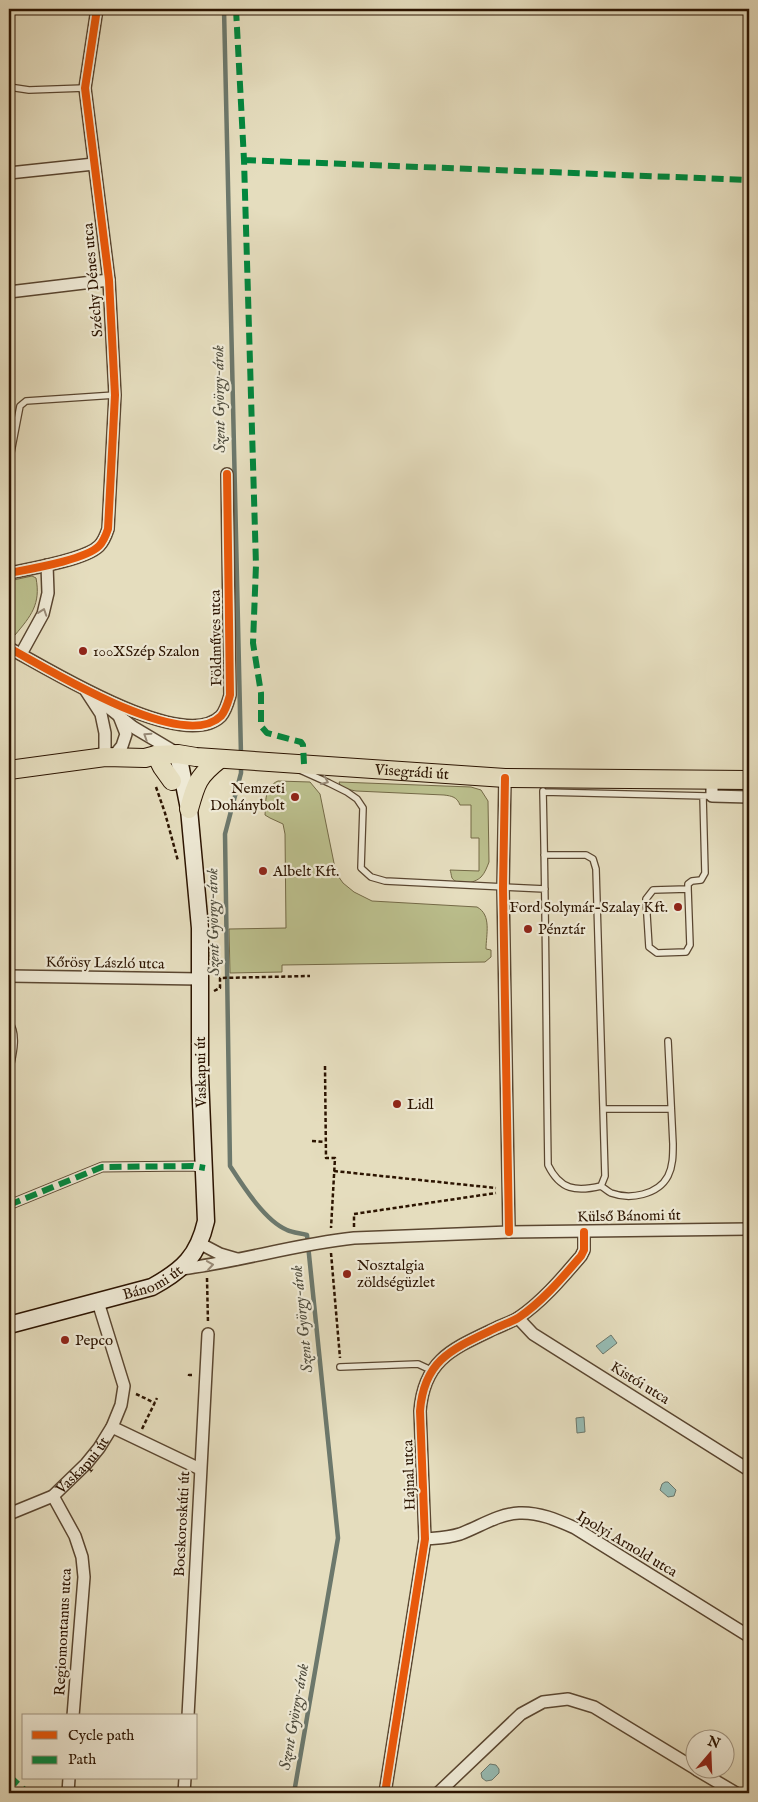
<svg xmlns="http://www.w3.org/2000/svg" width="758" height="1802" viewBox="0 0 758 1802" font-family="'IM FELL English',serif">
	<rect width="100%" height="100%" fill="#e5ddbe"/>
	<filter id="stains"><feTurbulence type="fractalNoise" baseFrequency=".004" numOctaves="4"/><feColorMatrix values="0 0 0 0 .2 0 0 0 0 .09 0 0 0 0 .02 0 0 0 .5 -.17"/></filter>
	<radialGradient id="worn" r=".72"><stop offset=".6" stop-color="#630" stop-opacity="0"/><stop offset="1" stop-color="#630" stop-opacity=".3"/></radialGradient>
	<path fill="#bbbf8d" stroke="#746a47" d="M32 576 36 578C41 604 31 616 15 635L9 632V581Z
		M278 781 310 782 320 794 336 873 343 883 354 892 372 901 477 907C492 915 486 935 486 949L491 950V957L485 962 282 965V972L230 973 229 929 286 928 285 834 283 824 270 818 265 815C266 801 264 787 278 781Z
		M339 782 471 787 481 790 488 801 489 862C487 867 485 873 481 877 475 883 458 887 452 878 451 875 451 872 450 870L479 871V838H471V805H460C457 797 452 796 444 795L356 791 346 789 340 785Z"/>
	<path fill="#96bbb3" stroke="#6c786c" d="M611 1335 617 1343 603 1354 596 1346Z
		M584 1417 585 1432 577 1433 576 1418Z
		M665 1482H668L676 1490 674 1496 668 1497 660 1490 662 1484Z
		M490 1764 496 1765 499 1769V1773L492 1780 486 1781 482 1778 481 1773Z"/>
	<g fill="none" stroke-linecap="round" stroke-linejoin="round">
		<path stroke="#6c786c" stroke-width="4.5" d="M224 9 241 755
			M241 763V773L225 834 230 1166C243 1186 265 1221 287 1230 293 1233 300 1233 307 1235L338 1538 294 1793"/>
		<defs>
			<path id="service" d="M9 87 29 90 85 88
				M9 463 20 406 26 401 115 395
				M300 770 329 783 347 792 357 799 363 808 361 868 371 877 385 881 545 889
				M543 791V792L707 796
				M543 792C546 917 546 1041 548 1165 560 1190 576 1192 601 1186L605 1176 596 869 593 859 586 855H544
				M688 889 653 890 646 899 649 947 657 953 686 952 690 945 688 889V884L692 881 701 880 705 873 703 796
				M9 1022C19 1035 12 1058 9 1073
				M603 1109H671
				M601 1186C604 1188 607 1191 611 1193 630 1200 658 1195 668 1176 673 1166 673 1155 673 1144L668 1041
				M340 1367 418 1364 431 1370"/>
			<path id="pedestrian" d="M9 1205 102 1167 193 1166 205 1168"/>
			<g id="minor">
				<path d="M9 173 94 164"/>
				<path d="M9 292 109 280"/>
				<path d="M9 573C29 569 85 560 99 546 104 541 106 535 108 529L115 395 109 280 85 88 97 9"/>
				<path d="M9 648C47 668 183 754 221 716 226 710 228 702 230 695L227 474"/>
				<path d="M21 654 43 614 48 593 47 565"/>
				<path d="M86 691 101 714 105 733V757"/>
				<path d="M104 704 133 727 175 752"/>
				<path d="M113 757 122 746 126 734 119 716"/>
				<path d="M505 778 503 888 509 1232"/>
				<path d="M712 780V796L749 797"/>
				<path d="M9 976 200 979"/>
				<path d="M199 1243 220 1254 237 1259"/>
				<path d="M181 1269C239 1262 295 1244 354 1238L509 1232 749 1229"/>
				<path d="M518 1318 533 1334 749 1470"/>
				<path d="M112 1427 200 1469"/>
				<path d="M53 1496 75 1536 82 1557 84 1577 73 1716"/>
				<path id="s1" d="M9 1514 53 1496 86 1464 99 1448 112 1427 121 1405 124 1386 98 1302"/>
				<path d="M425 1539C437 1538 448 1538 460 1534 479 1527 498 1514 519 1513 539 1512 557 1520 575 1528L747 1635"/>
				<path d="M188 1716 208 1334"/>
				<path d="M697 1770 736 1793"/>
				<path d="M68 1793 69 1778"/>
				<path d="M184 1793 185 1778"/>
				<path d="M385 1793 425 1539 420 1411C424 1360 452 1349 494 1329 502 1325 511 1322 518 1318 542 1302 563 1277 581 1256L584 1250V1232"/>
				<path d="M438 1793 521 1714 543 1702 568 1699 594 1707 696 1769"/>
			</g>
			<g id="secondary">
				<path id="s2" d="M9 1325 152 1287C183 1270 198 1256 206 1221L200 1076V928L189 809 178 754"/>
			</g>
			<g id="primary">
				<path d="M156 755 162 767 172 781"/>
				<path id="s3" d="M9 770 105 757 145 758 156 755 178 754 196 757 505 778 749 780"/>
				<path d="M189 809C196 783 198 776 220 759"/>
			</g>
		</defs>
		<use href="#service" stroke="#5a4630" stroke-width="8"/>
		<use href="#pedestrian" stroke="#5a4630" stroke-width="11"/>
		<use href="#minor" stroke="#5a4630" stroke-width="14"/>
		<use href="#secondary" stroke="#2c1401" stroke-width="19"/>
		<use href="#primary" stroke="#2c1401" stroke-width="20"/>
		<path stroke="#2c1401" stroke-width="2.5" stroke-dasharray="4 2.5" stroke-linecap="butt" d="M156 787 165 813 178 861
			M214 991 220 988V978L310 976
			M325 1066 326 1158H335L331 1228
			M312 1141 325 1142
			M334 1171 496 1188
			M354 1227V1214L496 1193
			M331 1253 340 1358
			M207 1278 208 1323
			M189 1376V1375H194
			M136 1394 155 1403
			M142 1429 157 1398"/>
		<use href="#service" stroke="#eee9d5" stroke-width="5.5"/>
		<use href="#pedestrian" stroke="#eee9d5" stroke-width="9"/>
		<use href="#minor" stroke="#eee9d5" stroke-width="11"/>
		<use href="#secondary" stroke="#eee9d5" stroke-width="16"/>
		<use href="#primary" stroke="#e5ddbe" stroke-width="18"/>
		<path stroke="#00873e" stroke-width="6" stroke-dasharray="12 6" stroke-linecap="butt" d="M236 9 244 160 256 565 253 643 261 693V726L267 733 301 742 303 745 304 764
			M244 160 749 180
			M9 1205 102 1167 193 1166 205 1168
			M9 1776 28 1793"/>
		<defs>
			<path id="cycleway" d="M9 573C29 569 85 560 99 546 104 541 106 535 108 529L115 395 109 280 85 88 97 9
				M9 648C47 668 183 754 221 716 226 710 228 702 230 695L227 474
				M505 778 503 888 509 1232
				M385 1793 425 1539 420 1411C424 1360 452 1349 494 1329 502 1325 511 1322 518 1318 542 1302 563 1277 581 1256L584 1250V1232"/>
		</defs>
		<use href="#cycleway" stroke="#eee9d5" stroke-width="11"/>
		<use href="#cycleway" stroke="#e8590c" stroke-width="8"/>
	</g>
	<defs><path id="oneway-chevron" d="M-2-3.5L2.5 0L-2 3.5" fill="none" stroke-width="1.6" stroke-linecap="round" stroke-linejoin="round" transform="scale(1.25)"/></defs>
	<g stroke="#978976">
		<use href="#oneway-chevron" transform="translate(43 612) rotate(-71)"/>
		<use href="#oneway-chevron" transform="translate(147 736) rotate(-147)"/>
		<use href="#oneway-chevron" transform="translate(325 781) rotate(24)"/>
		<use href="#oneway-chevron" transform="translate(210 1265) rotate(-8)"/>
	</g>
	<g fill="#8f2418" stroke="#eee9d5" stroke-width="2">
		<circle cx="83" cy="651" r="5"/>
		<circle cx="295" cy="797" r="5"/>
		<circle cx="263" cy="871" r="5"/>
		<circle cx="678" cy="907" r="5"/>
		<circle cx="528" cy="929" r="5"/>
		<circle cx="397" cy="1104" r="5"/>
		<circle cx="347" cy="1274" r="5"/>
		<circle cx="65" cy="1340" r="5"/>
	</g>
	<g text-anchor="middle" dominant-baseline="central" stroke-width="4.5" stroke-linejoin="round" paint-order="stroke">
		<g font-size="15" fill="#2c1401" stroke="#eee9d5">
			<text transform="translate(93 280) rotate(-95)">Széchy Dénes utca</text>
			<text transform="translate(216 638) rotate(-91)">Földműves utca</text>
			<text stroke="none"><textPath href="#s3" startOffset="405">Visegrádi út</textPath></text>
			<text transform="translate(105 963) rotate(1)">Kőrösy László utca</text>
			<text transform="translate(201 1072) rotate(-91)">Vaskapui út</text>
			<text transform="translate(629 1216) rotate(-1)">Külső Bánomi út</text>
			<text stroke="none"><textPath href="#s2" startOffset="150">Bánomi út</textPath></text>
			<text transform="translate(640 1383) rotate(32)">Kistói utca</text>
			<text stroke="none"><textPath href="#s1" startOffset="90">Vaskapui út</textPath></text>
			<text transform="translate(409 1475) rotate(-92)">Hajnal utca</text>
			<text transform="translate(182 1524) rotate(-87)">Bocskoroskúti út</text>
			<text transform="translate(627 1544) rotate(31)">Ipolyi Arnold utca</text>
			<text transform="translate(63 1632) rotate(-87)">Regiomontanus utca</text>
		</g>
		<g font-size="15" fill="#2c1401" stroke="#eee9d5" text-anchor="start">
			<text x="93" y="651">100XSzép Szalon</text>
			<text x="285" y="788" text-anchor="end">Nemzeti<tspan x="285" dy="17">Dohánybolt</tspan></text>
			<text x="273" y="871">Albelt Kft.</text>
			<text x="668" y="907" text-anchor="end">Ford Solymár-Szalay Kft.</text>
			<text x="538" y="929">Pénztár</text>
			<text x="407" y="1104">Lidl</text>
			<text x="357" y="1265">Nosztalgia<tspan x="357" dy="17">zöldségüzlet</tspan></text>
			<text x="75" y="1340">Pepco</text>
		</g>
		<g font-size="16" font-style="italic" fill="#514e3f" stroke="#eee9d5">
			<text transform="translate(220 399) rotate(-91)">Szent György-árok</text>
			<text transform="translate(214 922) rotate(-91)">Szent György-árok</text>
			<text transform="translate(303 1319) rotate(-96)">Szent György-árok</text>
			<text transform="translate(295 1717) rotate(-80)">Szent György-árok</text>
		</g>
	</g>
	<rect width="758" height="1802" fill="none" stroke="#e5ddbe" stroke-width="30"/>
	<rect x="10" y="10" width="738" height="1782" fill="none" stroke="#2c1401" stroke-width="2.5"/>
	<rect x="15" y="15" width="728" height="1772" fill="none" stroke="#2c1401"/>
	<rect x="22" y="1714" width="175" height="65" fill="#eee9d5" stroke="#a09480"/>
	<rect x="32" y="1731" width="25" height="8" fill="#e8590c" stroke="#a09480"/>
	<text x="68" y="1740" font-size="15" fill="#2c1401">Cycle path</text>
	<rect x="32" y="1756" width="25" height="8" fill="#00873e" stroke="#a09480"/>
	<text x="68" y="1764" font-size="15" fill="#2c1401">Path</text>
	<g transform="translate(710 1754) rotate(19)"><circle r="24" fill="#eee9d5" stroke="#a09480"/>
	<path d="M0-4L9 19L0 12L-9 19Z" fill="#8f2418"/>
	<text y="-8" font-size="14" font-weight="bold" text-anchor="middle" fill="#2c1401">N</text>
	</g>
	<rect width="100%" height="100%" filter="url(#stains)"/>
	<rect width="100%" height="100%" fill="url(#worn)"/>
</svg>
